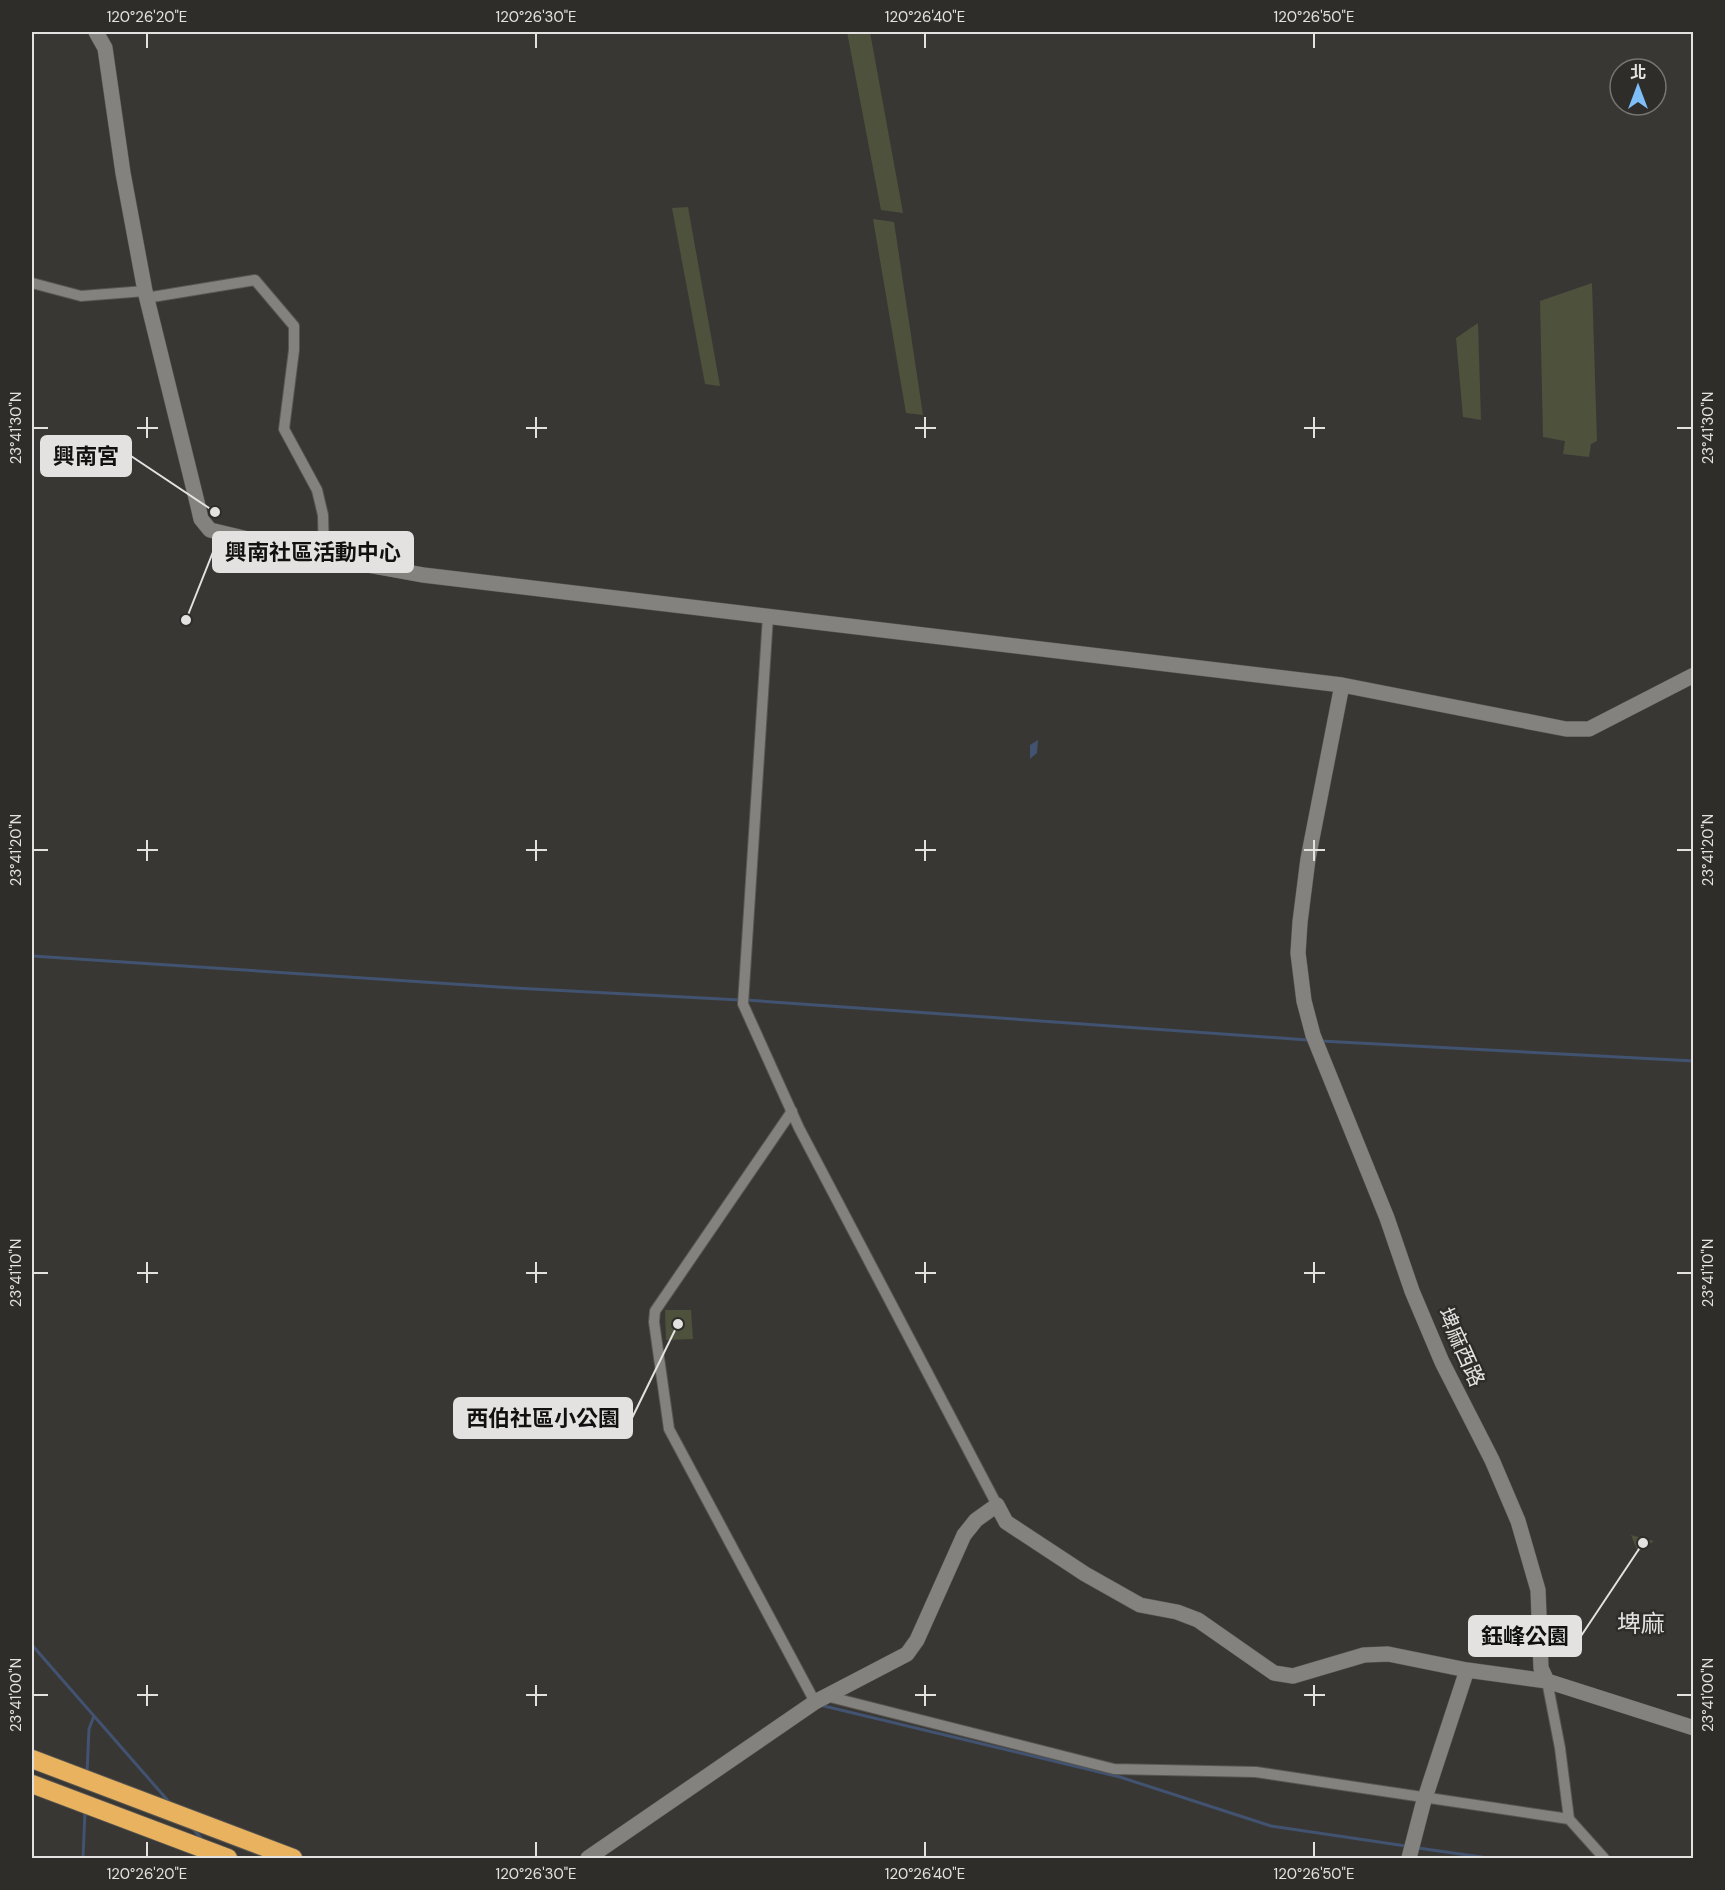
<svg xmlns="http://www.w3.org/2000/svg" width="1725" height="1890" viewBox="0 0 1725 1890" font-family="'DM Sans','Noto Sans TC',sans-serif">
	<rect width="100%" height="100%" fill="#393734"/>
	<path fill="#4e513c" d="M847 32H870L903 213 881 210Z
		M688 207 720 386 705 384 672 208Z
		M873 219 894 222 923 415 906 413Z
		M1592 283 1597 441 1591 444 1589 457 1563 454 1565 441 1543 437 1540 301Z
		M1478 323 1481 420 1463 417 1456 338Z
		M665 1310H691L693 1339 666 1340Z
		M1631 1535 1654 1541 1638 1552Z"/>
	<path fill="#415370" d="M1038 740 1037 753 1030 759V745Z"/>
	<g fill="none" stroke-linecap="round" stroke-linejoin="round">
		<path stroke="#415370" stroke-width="3" d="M32 956 514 988 740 1000
			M746 1000 1308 1040
			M1321 1041 1694 1061
			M32 1645 170 1803
			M824 1706 1120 1777 1271 1826 1406 1846
			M87 1773 89 1729 94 1716
			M192 1828 202 1839
			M1418 1848 1488 1858
			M83 1858 85 1812"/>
		<defs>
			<path id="street" d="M32 283 81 296 145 291
				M146 298 255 280 294 326V350L284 429 317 490 323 515 324 557
				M768 616 743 1004 799 1128 997 1505
				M792 1111 655 1311 654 1322 669 1429 815 1702
				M1547 1681 1560 1748 1569 1819 1604 1858
				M826 1696 1114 1769 1256 1772 1569 1819"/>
			<path id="secondary" d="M96 32 105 48 123 173 145 291 198 506 201 519 210 530 324 557 423 575 1342 685 1566 729H1589L1694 675
				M1342 685 1308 859 1300 922 1298 953 1304 1001 1313 1035 1387 1218 1412 1291 1442 1362 1492 1460 1518 1521 1538 1590 1541 1668 1547 1681
				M588 1858 815 1702 907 1654 917 1640 964 1535 976 1520 997 1505 1006 1522 1085 1574 1140 1605 1177 1612 1198 1620 1274 1673 1293 1676 1364 1655 1388 1654 1467 1670 1547 1681 1694 1728
				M1409 1858 1423 1804 1467 1670"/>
			<path id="highway" d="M32 1759 293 1858
				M32 1784 228 1858"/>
		</defs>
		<use href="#street" stroke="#575652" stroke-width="12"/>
		<use href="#secondary" stroke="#575652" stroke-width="16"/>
		<use href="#highway" stroke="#575652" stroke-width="20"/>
		<use href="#street" stroke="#83827e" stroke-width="10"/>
		<use href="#secondary" stroke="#83827e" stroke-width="15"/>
		<use href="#highway" stroke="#e9b25f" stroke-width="18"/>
	</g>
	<path fill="none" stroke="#e3e2e0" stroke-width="2" d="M147 33V48M536 33V48M925 33V48M1314 33V48M147 417V438M536 417V438M925 417V438M1314 417V438M33 428H48M137 428H158M526 428H547M915 428H936M1304 428H1325M1677 428H1692M147 840V861M536 840V861M925 840V861M1314 840V861M33 850H48M137 850H158M526 850H547M915 850H936M1304 850H1325M1677 850H1692M147 1262V1283M536 1262V1283M925 1262V1283M1314 1262V1283M33 1273H48M137 1273H158M526 1273H547M915 1273H936M1304 1273H1325M1677 1273H1692M147 1685V1706M536 1685V1706M925 1685V1706M1314 1685V1706M33 1695H48M137 1695H158M526 1695H547M915 1695H936M1304 1695H1325M1677 1695H1692M147 1842V1857M536 1842V1857M925 1842V1857M1314 1842V1857"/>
	<g text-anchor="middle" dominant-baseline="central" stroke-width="5" stroke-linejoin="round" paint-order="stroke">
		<g font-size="21" fill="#e3e2e0" stroke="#2e2d2a">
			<text transform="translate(1461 1347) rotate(66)">埤麻西路</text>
		</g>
		<g font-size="24" fill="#e3e2e0" stroke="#2e2d2a">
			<text x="1641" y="1623">埤麻</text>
		</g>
	</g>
	<path fill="none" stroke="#e3e2e0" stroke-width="2" d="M215 512L131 456M186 620L213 552M678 1324L632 1418M1643 1543L1581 1636"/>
	<g fill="#e3e2e0" stroke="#2e2d2a" stroke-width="2">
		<circle cx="215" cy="512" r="6"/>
		<circle cx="186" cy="620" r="6"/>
		<circle cx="678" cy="1324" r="6"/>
		<circle cx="1643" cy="1543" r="6"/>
	</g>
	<g fill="#e3e2e0" stroke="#e3e2e0" stroke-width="2">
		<rect x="41" y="436" width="90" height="40" rx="6"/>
		<rect x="213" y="532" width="200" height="40" rx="6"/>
		<rect x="454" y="1398" width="178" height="40" rx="6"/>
		<rect x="1469" y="1616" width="112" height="40" rx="6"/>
	</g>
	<g font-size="22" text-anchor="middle" font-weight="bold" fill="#111">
		<text x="86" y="464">興南宮</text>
		<text x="313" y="560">興南社區活動中心</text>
		<text x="543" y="1426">西伯社區小公園</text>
		<text x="1525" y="1644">鈺峰公園</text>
	</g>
	<rect width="1725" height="1890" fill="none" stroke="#2e2d2a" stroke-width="66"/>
	<g transform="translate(1638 87)"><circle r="28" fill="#2e2d2a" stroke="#767573" stroke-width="1.5"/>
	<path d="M0-4.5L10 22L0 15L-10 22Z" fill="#7ebef9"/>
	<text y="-9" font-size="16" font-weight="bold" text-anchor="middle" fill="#e3e2e0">北</text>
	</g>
	<rect x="33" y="33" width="1659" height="1824" fill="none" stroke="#e3e2e0" stroke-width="2"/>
	<g font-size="15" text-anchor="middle" fill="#e3e2e0">
		<text x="147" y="22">120°26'20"E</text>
		<text x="536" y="22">120°26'30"E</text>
		<text x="925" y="22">120°26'40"E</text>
		<text x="1314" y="22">120°26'50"E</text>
		<text transform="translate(16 428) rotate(-90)" y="5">23°41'30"N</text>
		<text transform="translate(1708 428) rotate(-90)" y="5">23°41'30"N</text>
		<text transform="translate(16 850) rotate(-90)" y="5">23°41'20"N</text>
		<text transform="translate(1708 850) rotate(-90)" y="5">23°41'20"N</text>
		<text transform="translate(16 1273) rotate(-90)" y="5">23°41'10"N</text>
		<text transform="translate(1708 1273) rotate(-90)" y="5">23°41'10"N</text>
		<text transform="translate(16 1695) rotate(-90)" y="5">23°41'00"N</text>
		<text transform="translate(1708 1695) rotate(-90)" y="5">23°41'00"N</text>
		<text x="147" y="1879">120°26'20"E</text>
		<text x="536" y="1879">120°26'30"E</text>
		<text x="925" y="1879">120°26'40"E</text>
		<text x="1314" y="1879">120°26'50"E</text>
	</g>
</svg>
